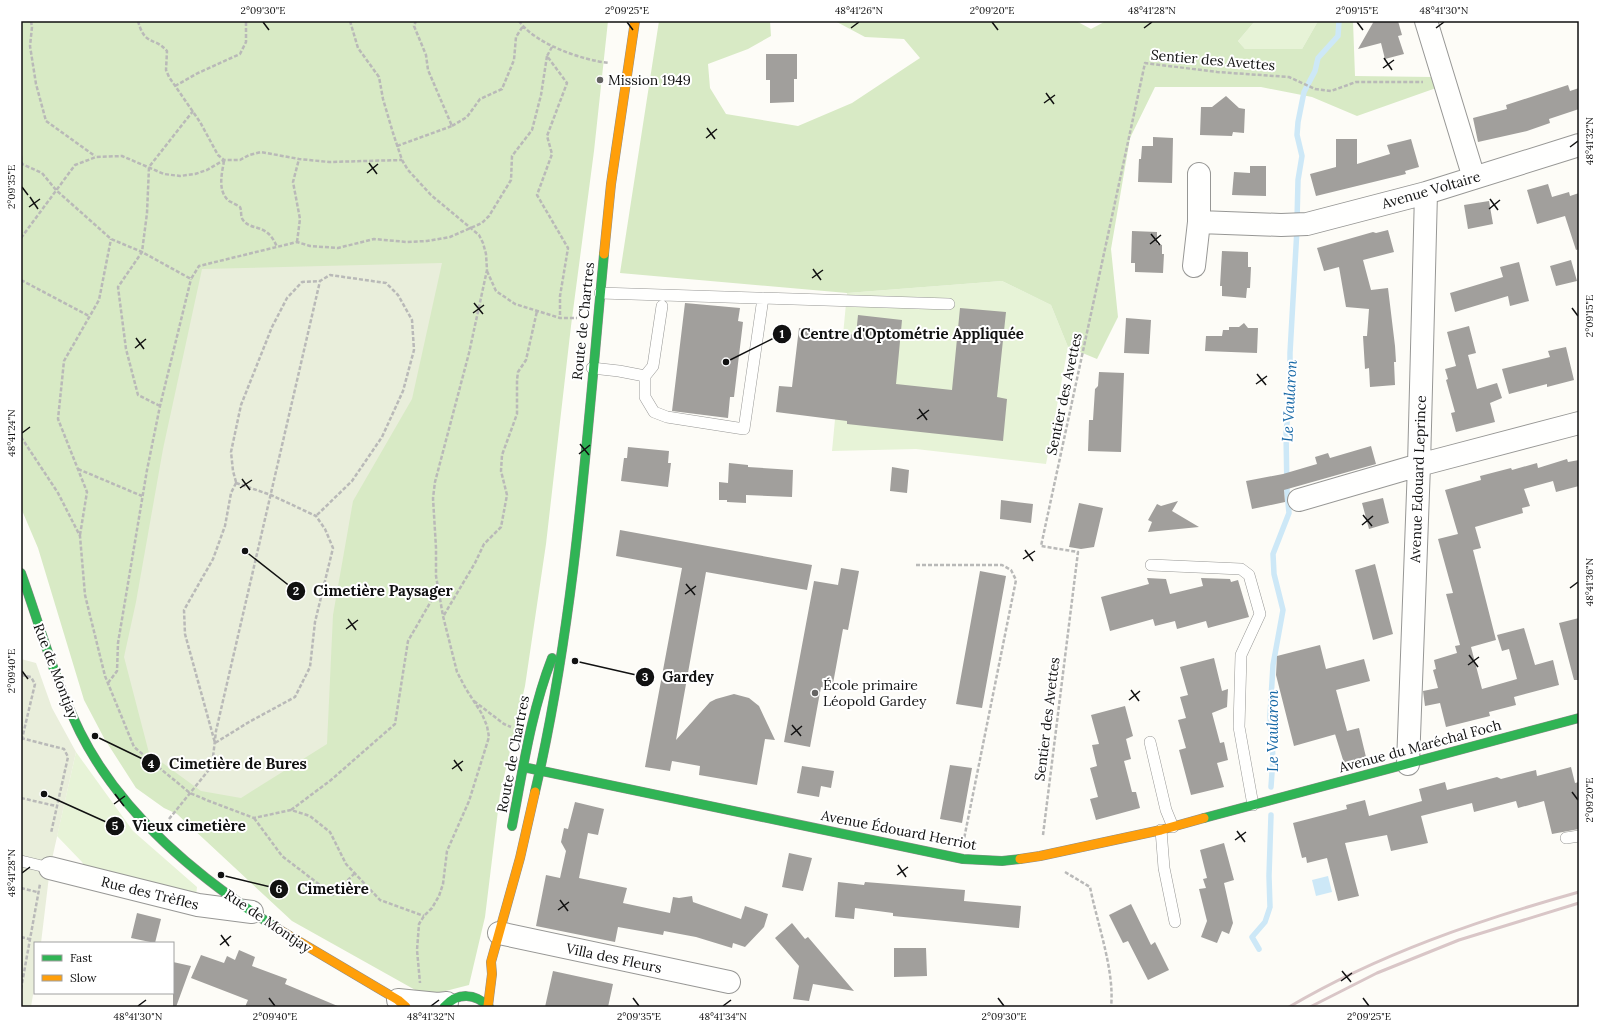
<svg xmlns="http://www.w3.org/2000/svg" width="1600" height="1028" viewBox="0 0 1600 1028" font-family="Lora,serif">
	<rect width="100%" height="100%" fill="#fdfcf7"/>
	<path fill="#e7f3d7" d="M1255 21H1318L1302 49H1245L1238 41Z
		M1002 281 1051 305 1068 347 1046 464 916 449 832 451 847 293Z
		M76 752 133 831 197 887 196 897 88 872 82 862 57 836Z"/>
	<path fill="#d8eac5" d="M21 21H608L594 151 571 326 546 544 525 686 500 794 485 917 469 985 426 996 292 921 177 814 164 808 136 788 104 738 84 700 38 548 21 508Z
		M659 21H770L771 36 748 49 708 64 710 88 726 114 798 126 852 103 920 58 904 39 865 37 835 21H1076L1091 29 1106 21H1255L1238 41 1245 49H1302L1318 21H1353L1355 76 1433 77 1439 87 1357 116 1312 97 1261 87H1155L1130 138 1111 249 1118 317 1097 359 1068 347 1051 305 1002 281 847 293 620 273Z"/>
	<path fill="#e9eedb" d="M442 263 412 399 353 501 333 615 327 744 241 798 201 791 149 753 124 657 136 602 163 449 202 269Z
		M21 659 36 663 52 708 76 752 50 868 41 943H35V983L31 1007H21Z"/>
	<path fill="#cde8f7" d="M1328 876 1332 892 1316 896 1312 880Z"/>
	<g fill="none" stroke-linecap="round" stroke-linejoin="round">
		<path stroke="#cde8f7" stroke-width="5.5" d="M1297 221 1298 180 1302 156 1297 135 1298 122 1304 92 1315 71 1318 58 1338 36 1339 21
			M1271 787 1273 758 1270 716 1273 665 1283 610 1274 574 1273 554 1289 513 1287 492 1286 432 1290 396V353L1297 229
			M1259 949 1252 937 1265 922 1270 907 1269 876 1271 815"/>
	</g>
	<path fill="#a19f9c" d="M1374 21H1398L1402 35 1398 36 1404 54 1385 59 1381 43 1358 49Z
		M766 54H797V79H794V102L770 103V80H766Z
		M1568 85 1570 91 1579 88V109L1549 119 1550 123 1527 131 1478 142 1473 118 1507 109 1506 105Z
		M1226 96 1239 108 1245 109 1244 133 1233 132 1232 136 1200 135 1201 107H1212Z
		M1153 137 1173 138 1172 183 1138 182 1139 159H1141L1142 146H1153Z
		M1336 139H1357V164L1390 154 1387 145 1411 139 1419 167 1405 171 1406 174 1316 196 1310 174 1336 167Z
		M1250 166H1266V196L1232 195 1234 172 1250 173Z
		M1548 184 1552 197 1569 192 1570 196 1579 193V249L1576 250 1565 216 1537 224 1527 190Z
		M1489 201 1493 224 1468 229 1464 205Z
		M1388 230 1394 252 1363 260 1371 290 1388 288 1395 346 1396 362H1394L1395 385 1370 387 1369 368 1365 369 1363 336H1367L1369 309 1346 307 1339 267 1324 271 1317 248 1373 232 1376 233Z
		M1132 231 1157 232V244L1162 245V254H1164L1163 273 1135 272V263H1131Z
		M1222 251 1248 252V267H1251L1250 288H1247L1246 298 1222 296V286H1220Z
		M1571 260 1577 281 1556 286 1550 266Z
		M1519 262 1529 301 1510 306 1508 296 1455 312 1450 293 1503 277 1500 267Z
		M685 303 740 308 738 321 743 322 734 397H730L728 418 672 411Z
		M960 308 1006 312 997 397 1007 399 1003 441 847 424V421L776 412 779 386 792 387 799 328 856 335 858 315 902 320 896 384 952 390Z
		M1126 318 1151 320 1149 354 1124 353Z
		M1244 323 1248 328H1258L1257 353 1205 351 1206 336H1222L1223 330H1229V327H1239Z
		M1469 326 1476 353 1468 355 1477 389 1497 383 1502 398 1490 403 1495 422 1456 432 1451 413 1455 412 1446 380 1448 379 1445 369 1456 366 1447 332Z
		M1566 347 1574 380 1547 387V384L1509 394 1502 369 1550 357 1548 351Z
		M1099 372 1124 373 1121 452 1088 451 1089 420H1093L1095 389 1098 386Z
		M1371 446 1376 464 1284 490 1285 502 1252 509 1246 481 1283 474 1317 464 1315 457 1328 453 1330 458Z
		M628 447 669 451 668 463H671L668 487 621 481 624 458H627Z
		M1567 459 1568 462 1579 460V486L1556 492 1553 481 1524 489 1530 506 1522 508 1523 513 1475 527 1481 548 1473 550 1496 640 1471 647 1482 689 1517 679 1509 649 1502 651 1497 635 1524 628 1535 665 1553 660 1559 685 1514 697 1516 705 1489 712 1490 716 1446 727 1440 703 1425 706 1423 691 1438 688 1433 670 1436 669 1434 660 1457 653 1455 646 1460 645 1446 594 1453 593 1438 539 1458 534 1445 490 1481 480 1480 476 1511 468 1512 470 1537 463 1538 468Z
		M729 463 748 465V467L793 470 792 497 746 495V503L727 502V500H719V482L728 483Z
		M892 467 909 470 907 493 890 491Z
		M1383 498 1389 523 1369 529 1362 503Z
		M1001 500 1033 504 1031 523 1000 519Z
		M1178 501 1172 511 1199 527 1148 532 1152 522 1148 520 1157 504 1161 506Z
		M1079 503 1103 508 1094 547 1081 549 1069 547Z
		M620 530 812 565 807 590 706 572 676 740 710 702 716 699 734 694 749 698 759 706 775 740 765 739 757 785 699 775 700 766 672 761 670 771 645 767 682 568 616 556Z
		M1375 564 1393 634 1373 640 1355 570Z
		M841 568 859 571 848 630 843 629 832 689 821 687 810 747 784 742 814 581 838 585Z
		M980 571 1006 576 982 708 956 704Z
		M1147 578 1166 579 1170 594 1203 586 1201 578 1230 579 1231 582 1238 580 1249 617 1208 628 1206 621 1177 629 1175 621 1155 626 1153 619 1110 631 1101 597 1149 584Z
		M1579 618V680H1574L1559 623Z
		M1320 645 1326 669 1364 659 1370 681 1336 690 1347 731 1294 746 1276 675 1277 656Z
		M1214 658 1222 691 1228 689 1227 707 1212 713 1220 743 1224 742 1228 760 1217 763 1224 787 1191 795 1179 750 1186 748 1178 720 1186 718 1180 697 1188 695 1180 667Z
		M1125 706 1133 736 1126 739 1131 759 1124 761 1132 792H1136L1140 808 1096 820 1090 799 1098 797 1090 768 1097 766 1092 745 1099 744 1091 715Z
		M1359 728 1366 757 1344 763 1335 734Z
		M950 765 972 768 962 823 940 819Z
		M802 766 834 771 831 788 821 786 819 797 797 793Z
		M1571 767 1575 783 1579 782V829L1552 834 1544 801 1518 808 1516 801 1474 812 1472 803 1421 816 1428 843 1391 851 1387 835 1345 843 1359 896 1338 901 1327 858 1307 863 1306 857 1302 858 1293 823 1347 809 1346 805 1365 800 1369 816 1422 801 1419 789 1445 782 1447 790 1497 777 1501 779 1536 770 1537 776Z
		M575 802 604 809 598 835 588 833 579 878 627 888 623 903 670 913 673 897 679 898 692 896 693 902 741 919 745 906 768 914 764 927 745 947 733 943 732 948 696 937 664 931 663 935 618 927 615 942 536 926 546 875 560 878 566 851 561 842 564 828 568 829Z
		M1224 843 1234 880 1224 883 1233 923 1229 934 1222 931 1217 943 1201 937 1207 921 1199 889 1206 888 1203 879 1207 878 1200 850Z
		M789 853 812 858 803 891 782 887Z
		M838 882 864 885 865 882 965 890 964 901 1021 906 1019 928 893 916V913L855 908 854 919 835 917Z
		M1131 904 1151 945 1155 942 1169 970 1148 980 1128 941 1123 943 1109 915Z
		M137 913 161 919 155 943 131 938Z
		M792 923 805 939 808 937 854 991 813 984 809 1001 793 999 799 966 775 938Z
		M894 948H926L927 976 894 977Z
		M239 950 255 957 252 966 287 979 285 984 340 1007H245L248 1000 191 978 201 955 224 963 227 956 235 960Z
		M173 962 191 966 176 1007H173Z
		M553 971 613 984 608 1007H545Z"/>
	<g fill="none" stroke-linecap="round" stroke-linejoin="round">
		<defs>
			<path id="lane" d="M600 293 949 304
				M662 306 653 366 645 376V397L654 412 667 417 744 429 763 298
				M592 368 619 371 645 376
				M1151 565 1241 569 1249 575 1260 614 1241 655 1239 727 1253 805
				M1150 742 1166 810 1173 827
				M1161 830 1164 868 1175 922
				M1566 838 1579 836
				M21 861 50 868"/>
			<path id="street" d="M1426 21 1474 178
				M1199 174V222L1281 225 1307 224 1426 193 1579 145
				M1194 266 1199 222
				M1299 500 1419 465 1579 423
				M1408 764 1419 465 1426 193
				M50 868 198 905 252 912
				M499 933 729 982
				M398 1000 438 1004 447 1003"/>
			<path id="fast" d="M21 573C40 626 55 681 80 732 122 816 200 879 278 929
				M523 767 963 859 1002 861 1020 859
				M535 792C576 615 587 433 604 254
				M1204 818 1579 718
				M512 826C523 769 531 712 552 658
				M444 1007C458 992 475 993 489 1007"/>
			<path id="slow" d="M604 254 611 184 635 21
				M1020 859 1040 856 1161 830 1204 818
				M278 929 398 1000 406 1007
				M488 1006 492 974 491 962 520 858 535 792"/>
		</defs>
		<use href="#lane" stroke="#979795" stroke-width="12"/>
		<use href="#street" stroke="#979795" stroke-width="24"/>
		<use href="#fast" stroke="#8e8d8b" stroke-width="10"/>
		<use href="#slow" stroke="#8e8d8b" stroke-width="10"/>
		<path stroke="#b9b9b8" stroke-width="2.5" stroke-dasharray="4 2" stroke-linecap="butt" d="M31 21 32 27 30 46 36 84 46 121 95 156
			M138 21C145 47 154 36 167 51L166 70 169 77 200 122 218 155 224 160H240L249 155 261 152 299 159 329 162 402 160
			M350 21 358 48 379 77 383 99 393 133 402 160 408 170 431 195 479 235 483 243 486 254 487 270 469 353 435 482 433 498 436 548V576L443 616 457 672 466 689 482 714 487 726 489 737 469 801 447 851 443 884 439 896 432 908 424 916 419 924 417 950 420 983
			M519 21C535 44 582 60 609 63
			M552 47 547 56 567 83 547 136 552 154 537 195 568 248 560 296V318
			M175 86 198 73 240 54 246 42V21
			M452 126 467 117 480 99 502 89 514 60 516 37 523 26
			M397 146 452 126 428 70 426 55 414 26 416 21
			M21 156 22 164 42 173 56 190 111 239 142 252 191 279 199 266 297 242 310 246 338 248 374 239 407 242 427 241 450 237 482 223 489 216 511 180 512 156 532 130 541 95 547 56
			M224 161C222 173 217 191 229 201 233 203 237 205 240 207 242 211 240 216 243 220 252 232 267 222 277 247
			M21 238 75 165 96 157 122 156 164 174 180 176 195 174 207 170 224 160
			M297 242 300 219 293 182 299 159
			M487 271 496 291 515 304 560 318H577
			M21 280 89 316
			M160 406 138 395 126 349 118 287 142 252 147 213 149 167 193 111
			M21 437 58 493 80 536 85 595 105 676 134 747 190 793 209 801 254 818 291 810 310 816 330 832 346 864 380 900 424 916
			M78 469 142 496
			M236 482 233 471 231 452 241 405 272 327 287 298 302 282 320 281 330 275 386 283 398 295 412 320 414 350 403 391 382 437 352 481 316 516
			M236 483 271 495 316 516 325 529 333 548 315 622 310 667 295 697 249 722 215 743 185 634 184 610 213 559 225 526 231 493Z
			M80 535 87 492 58 419 64 361 99 300 111 239
			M916 565H1002L1011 570 1016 580 964 839
			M444 615 475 563 484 544 501 527 507 495 501 471 502 455 517 414V380L518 372 526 360 537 311
			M21 675 31 677 35 684 21 743
			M108 683 117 671 118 643 147 470 160 406 191 279
			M474 701 504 724 511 727
			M21 738 64 749 68 757 51 833
			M21 798 56 806
			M291 810 331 780 395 724 408 641 438 589
			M254 818 282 856 333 895 355 873
			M169 819 212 766 216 731 320 281
			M1043 835 1078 552 1041 546 1145 63 1217 72 1289 77 1315 89 1331 91 1356 82H1423
			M1065 872 1090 887C1097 923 1115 971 1111 1007
			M21 888 37 892
			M21 937 29 939
			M21 989 40 884"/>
		<use href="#lane" stroke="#fffffe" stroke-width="11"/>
		<use href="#street" stroke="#fffffe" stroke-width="22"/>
		<use href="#fast" stroke="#30b455" stroke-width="9"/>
		<use href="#slow" stroke="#ff9f0a" stroke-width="9"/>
		<path stroke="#d9c6c7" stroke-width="3" d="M1289 1007C1379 954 1479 920 1579 892
			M1310 1007 1377 973 1459 940 1579 903"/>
	</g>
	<path fill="none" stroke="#111" stroke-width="1.5" d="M263 22 269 30M627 22 633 30M992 22 998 30M1357 22 1363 30M851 28 859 22M1144 28 1152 22M1436 28 1444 22M1384 58 1392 70M1383 68 1394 60M1046 93 1054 104M1044 103 1055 95M707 128 715 139M706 138 717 129M1570 147 1578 141M369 163 377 174M367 173 378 164M22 187 28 195M30 197 38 209M1490 199 1498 210M29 207 40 199M1489 209 1500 200M1151 234 1160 245M1150 244 1161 235M813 269 821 280M812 278 823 270M474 303 483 314M1572 308 1578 316M473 313 484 305M136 338 144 349M135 348 146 339M1257 374 1266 385M1256 384 1267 376M919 409 927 420M917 419 929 410M22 433 30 427M580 444 589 455M579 454 590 445M242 479 250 490M240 488 252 480M1363 515 1372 526M1362 525 1373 516M1025 550 1033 561M1023 559 1035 551M686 584 695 595M1570 588 1578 582M685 594 696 586M348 619 356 630M346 629 358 620M1469 655 1478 667M1468 665 1479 657M22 671 28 679M1131 690 1139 701M1129 700 1140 691M792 725 801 736M791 735 802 726M454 760 462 771M452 769 463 761M1572 792 1578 800M115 794 124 806M114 804 125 796M1237 831 1245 842M1235 840 1246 832M898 865 906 877M22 873 30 867M897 875 908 867M560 900 568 911M558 910 569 902M221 935 229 946M220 945 231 936M1342 971 1351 982M1341 981 1352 973M269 998 275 1006M633 998 639 1006M998 998 1004 1006M1363 998 1369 1006M138 1006 146 1000M431 1006 439 1000M723 1006 731 1000"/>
	<g fill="#646362" stroke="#fff" stroke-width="1.5">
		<circle cx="600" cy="80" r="4"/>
		<circle cx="815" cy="693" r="4"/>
	</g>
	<g text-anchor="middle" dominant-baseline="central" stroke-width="4" stroke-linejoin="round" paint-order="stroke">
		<g font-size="14" fill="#111" stroke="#fff">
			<text transform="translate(1213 60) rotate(5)">Sentier des Avettes</text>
			<text transform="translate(1431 190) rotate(-16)">Avenue Voltaire</text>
			<text transform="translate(583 321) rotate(-84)">Route de Chartres</text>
			<text transform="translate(1064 394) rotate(-78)">Sentier des Avettes</text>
			<text transform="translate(1418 479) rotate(-88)">Avenue Edouard Leprince</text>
			<text transform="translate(56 671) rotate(69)">Rue de Montjay</text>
			<text transform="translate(1047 719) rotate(-83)">Sentier des Avettes</text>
			<text transform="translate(1420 746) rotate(-15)">Avenue du Maréchal Foch</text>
			<text transform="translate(513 754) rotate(-79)">Route de Chartres</text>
			<text transform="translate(899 830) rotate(11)">Avenue Édouard Herriot</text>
			<text transform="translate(150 893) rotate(14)">Rue des Trèfles</text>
			<text transform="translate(268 921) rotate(34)">Rue de Montjay</text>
			<text transform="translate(614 958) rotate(12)">Villa des Fleurs</text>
		</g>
		<g font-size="14" fill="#111" stroke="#fff" text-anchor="start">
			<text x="608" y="80">Mission 1949</text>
			<text x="823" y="685">École primaire<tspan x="823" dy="16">Léopold Gardey</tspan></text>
		</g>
		<g font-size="15" font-style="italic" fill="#1768a6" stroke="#fff">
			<text transform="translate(1289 401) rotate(-87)">Le Vaularon</text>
			<text transform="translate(1272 731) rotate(-90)">Le Vaularon</text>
		</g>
	</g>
	<path fill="none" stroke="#111" stroke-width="1.5" d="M726 362L782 334M245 551L296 591M575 661L645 677M95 736L151 763M44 794L115 826M221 875L279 889"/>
	<g fill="#111" stroke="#fff" stroke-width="1.5">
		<circle cx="726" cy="362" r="4"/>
		<circle cx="245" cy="551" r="4"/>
		<circle cx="575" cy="661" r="4"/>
		<circle cx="95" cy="736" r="4"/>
		<circle cx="44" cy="794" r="4"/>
		<circle cx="221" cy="875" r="4"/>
		<circle cx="782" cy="334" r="10"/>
		<circle cx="296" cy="591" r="10"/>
		<circle cx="645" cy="677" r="10"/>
		<circle cx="151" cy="763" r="10"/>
		<circle cx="115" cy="826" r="10"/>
		<circle cx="279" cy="889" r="10"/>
	</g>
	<g font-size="12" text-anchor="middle" font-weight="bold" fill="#fff">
		<text x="782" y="338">1</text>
		<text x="296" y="595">2</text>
		<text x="645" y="681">3</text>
		<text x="151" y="768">4</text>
		<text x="115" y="830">5</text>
		<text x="279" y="893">6</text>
	</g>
	<g font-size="15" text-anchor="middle" font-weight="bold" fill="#111" stroke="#fff" stroke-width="4" stroke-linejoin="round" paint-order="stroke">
		<text x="912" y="339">Centre d'Optométrie Appliquée</text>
		<text x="383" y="596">Cimetière Paysager</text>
		<text x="688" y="682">Gardey</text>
		<text x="238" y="769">Cimetière de Bures</text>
		<text x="189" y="831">Vieux cimetière</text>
		<text x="333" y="894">Cimetière</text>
	</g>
	<rect width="1600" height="1028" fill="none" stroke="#ffffff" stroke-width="44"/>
	<rect x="34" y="942" width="140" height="52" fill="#ffffff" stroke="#a0a0a0"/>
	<rect x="42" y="955" width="20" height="6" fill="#30b455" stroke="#a0a0a0"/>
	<text x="70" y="962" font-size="12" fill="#111111">Fast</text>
	<rect x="42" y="975" width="20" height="6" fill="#ff9f0a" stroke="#a0a0a0"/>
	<text x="70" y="982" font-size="12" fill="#111111">Slow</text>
	<rect x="22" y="22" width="1556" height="984" fill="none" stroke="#111" stroke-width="1.5"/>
	<g font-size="10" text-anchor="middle" fill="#111">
		<text x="263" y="14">2°09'30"E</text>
		<text x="627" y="14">2°09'25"E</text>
		<text x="859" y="14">48°41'26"N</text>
		<text x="992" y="14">2°09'20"E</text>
		<text x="1152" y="14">48°41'28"N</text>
		<text x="1357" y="14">2°09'15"E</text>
		<text x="1444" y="14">48°41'30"N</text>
		<text transform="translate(1589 141) rotate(-90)" y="4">48°41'32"N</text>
		<text transform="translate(11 187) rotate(-90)" y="4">2°09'35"E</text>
		<text transform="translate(1589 316) rotate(-90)" y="4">2°09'15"E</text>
		<text transform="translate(11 433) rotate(-90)" y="4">48°41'24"N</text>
		<text transform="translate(1589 582) rotate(-90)" y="4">48°41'36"N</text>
		<text transform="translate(11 671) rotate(-90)" y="4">2°09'40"E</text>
		<text transform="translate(1589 800) rotate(-90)" y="4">2°09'20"E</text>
		<text transform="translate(11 873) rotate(-90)" y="4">48°41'28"N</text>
		<text x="138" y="1020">48°41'30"N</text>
		<text x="275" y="1020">2°09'40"E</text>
		<text x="431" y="1020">48°41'32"N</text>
		<text x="639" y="1020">2°09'35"E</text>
		<text x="723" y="1020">48°41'34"N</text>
		<text x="1004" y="1020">2°09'30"E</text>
		<text x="1369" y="1020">2°09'25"E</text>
	</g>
</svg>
